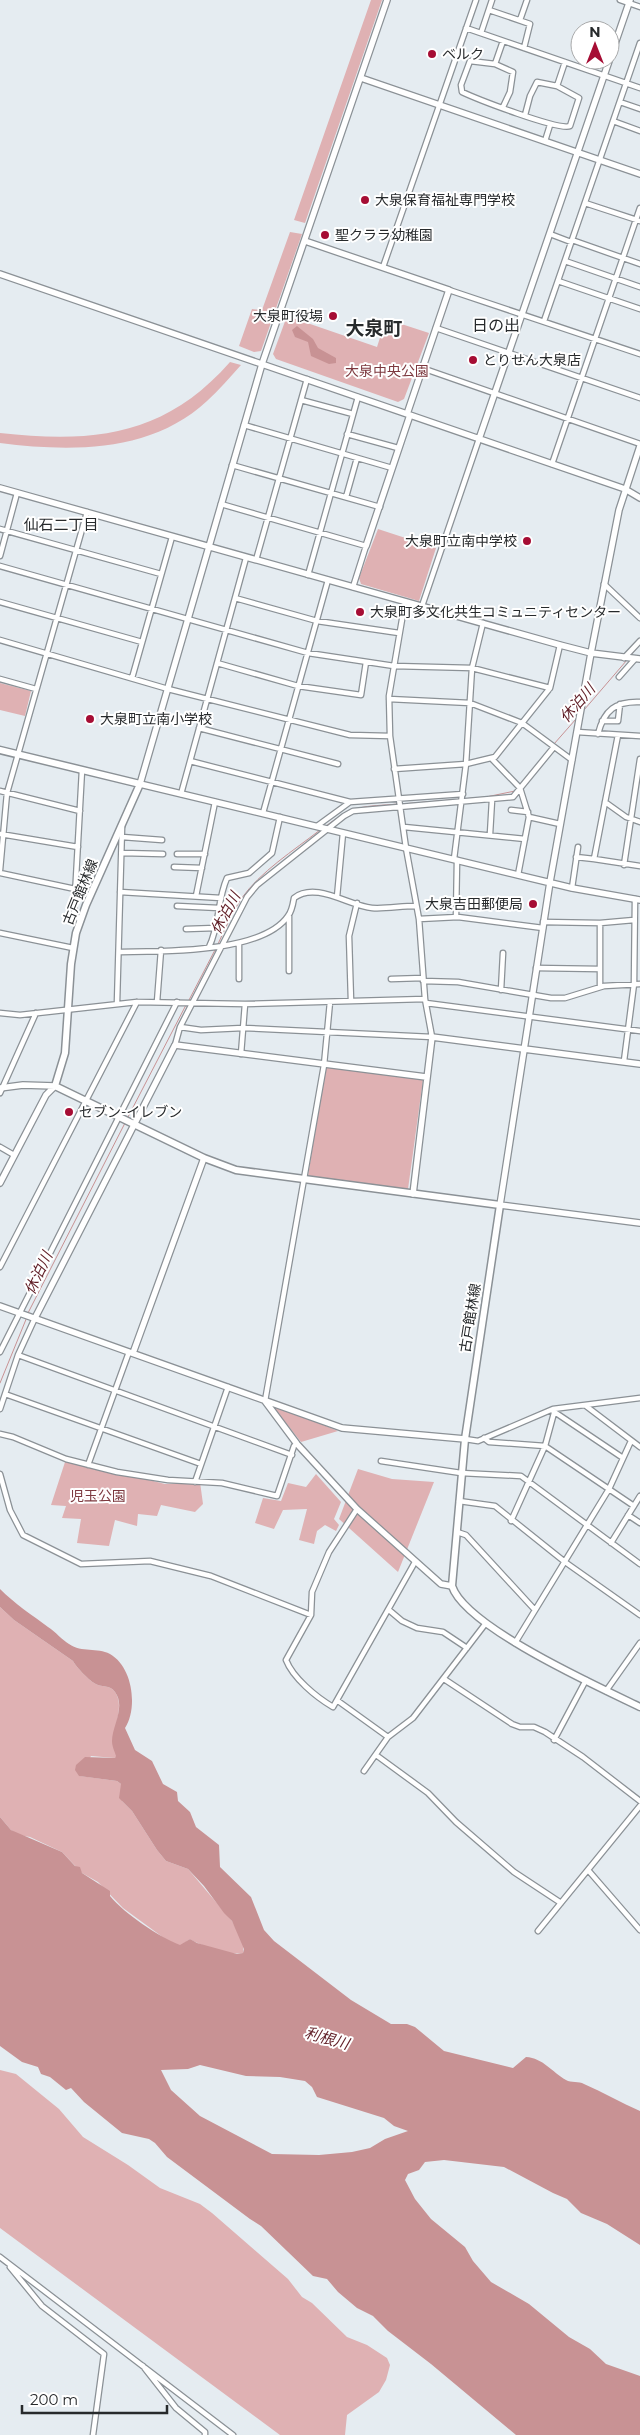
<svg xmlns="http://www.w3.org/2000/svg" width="640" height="2435" viewBox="0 0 640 2435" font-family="Montserrat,'Noto Sans JP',sans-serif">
	<rect width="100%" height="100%" fill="#e5ecf1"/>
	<path fill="#dfb1b3" d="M371 0H382L305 223 294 220Z
		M290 232 302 234 261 351 254 352 239 346 252 309 262 310Z
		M287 316 377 347 386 319 429 333 404 399 398 402 276 359 273 354Z
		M230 362 241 365C230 377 219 390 207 401 151 453 71 452 0 443V433C93 443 164 437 230 362Z
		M378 529 436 548 419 601 361 584 359 578Z
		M0 683 31 691 25 716 0 710Z
		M325 1067 423 1080 408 1189 308 1176Z
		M270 1403 338 1431 301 1442Z
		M66 1459 165 1484 200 1482 203 1504 195 1512 161 1505 157 1516 138 1514 137 1526 115 1520 109 1546 77 1543 81 1519 62 1518 66 1506 51 1505Z
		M358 1469 392 1479 434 1482 398 1572 339 1519Z
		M316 1474 341 1502 334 1519 339 1525 336 1531 325 1525 317 1531 314 1544 299 1540 307 1509 283 1510 274 1529 255 1523 263 1498 281 1501 288 1483 306 1487Z
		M0 1607 14 1620 73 1661C76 1667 89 1680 94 1683 101 1688 110 1684 115 1692 127 1709 107 1735 117 1756L115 1758 91 1756 80 1776 117 1781 121 1784 122 1801 132 1811 157 1850 166 1861 188 1869 232 1921 244 1943 243 1953C232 1956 200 1946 190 1939L180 1946 168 1941 123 1908 98 1882 82 1873 62 1852 30 1837 19 1835 11 1830 0 1817Z
		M0 2070 16 2074 59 2109 83 2137 128 2165 160 2188 200 2204 212 2213 288 2279 302 2297 312 2303 347 2337 367 2345 387 2358 390 2365 386 2380 379 2392 347 2415 345 2435H280L0 2228Z"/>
	<path fill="#c89294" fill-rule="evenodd" d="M297 326 313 339 318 348 336 358V363L329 364 311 356 308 342 295 337 292 330Z
		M0 1589C15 1604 32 1615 48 1627 56 1632 62 1640 69 1644 82 1653 97 1647 110 1654 133 1667 138 1708 125 1728L135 1750 152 1761 163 1784 177 1792 178 1801 190 1812 196 1827 219 1845 220 1867 251 1897 264 1930 274 1941 351 2000 391 2024H407L415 2027 444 2051 513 2068 526 2057C543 2058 552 2072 566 2080 571 2083 579 2081 584 2084 603 2092 621 2103 640 2111V2245L607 2224 581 2213 567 2199 553 2193 504 2167 444 2160 425 2162 419 2170 408 2174 405 2180 415 2199 431 2219 465 2247 473 2261 491 2282 529 2304 569 2337 590 2349 606 2364 640 2376V2435H516L431 2364 388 2331 373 2316 357 2308 338 2292 327 2279 313 2276 261 2226 250 2219 167 2157 155 2143 149 2139 122 2133 84 2102 71 2088 66 2090 50 2077 41 2074 38 2067 22 2062 0 2046V1817L11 1830 62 1852 75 1866 80 1867 82 1873 110 1891V1896C125 1914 159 1937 180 1945L190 1939 197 1943 237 1954 243 1953 244 1949 232 1921 224 1913 204 1886 188 1869 166 1861 157 1850 132 1811 119 1798 121 1784 117 1781 79 1776 75 1770 76 1765 85 1757 115 1758 116 1756C115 1752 112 1747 112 1741 112 1726 126 1707 115 1692 110 1684 101 1688 94 1683 89 1680 76 1667 73 1661L14 1620 0 1607ZM200 2065 246 2076 280 2077 305 2081 312 2087 317 2097 384 2118 394 2126 408 2131 385 2139 370 2148 352 2152 319 2155 272 2154 200 2116 171 2090 161 2070 188 2069Z"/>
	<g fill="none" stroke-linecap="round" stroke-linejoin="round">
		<path stroke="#c89294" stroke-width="1" d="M631 655 640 644
			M584 710 627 660
			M554 744 576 719
			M402 804 486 797 515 791
			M326 826C355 804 363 807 398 804
			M218 944C225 929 232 913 241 899 261 871 293 851 320 830
			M188 1002 215 950
			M128 1117 186 1005
			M28 1313 125 1123
			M0 1383 27 1317"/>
		<defs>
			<path id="minor" d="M620 0 640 7
				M489 10 530 24 524 48
				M520 20 527 0
				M466 28 640 88
				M481 33 492 0
				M495 64 503 41
				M557 86 565 62
				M620 102 640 109
				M503 107 510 92 513 72 495 64 470 61 461 85 462 92C477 99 559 131 570 126L579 98 557 86 537 82 530 96 525 115
				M613 121 640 131
				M545 141 550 125
				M585 203 640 221
				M550 234 571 242
				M572 240 640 264
				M565 261 640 287
				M383 267 476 0
				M558 281 640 309
				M449 290 640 354
				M544 321 640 43
				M436 328 640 398
				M422 368 640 444
				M301 400 353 414
				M244 425 392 468
				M347 434 398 448
				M552 464 640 208
				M232 465 380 507
				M346 497 357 458
				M221 504 366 546 353 587
				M0 529 161 574
				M0 556 17 493
				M256 560 307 379
				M0 566 308 653 394 666 472 668 550 688
				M308 575 358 397
				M604 584 640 618
				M235 598 317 621 399 633
				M0 602 142 642
				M422 606 479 439
				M0 640 168 689 350 735 390 736
				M624 658 640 641
				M217 663 298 686 361 695 366 662
				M619 677 635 659
				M132 678 172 537
				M0 679 36 689
				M389 699 470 703 522 723 572 760
				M602 721H618L620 704
				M199 728 338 764
				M577 732 640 736
				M598 734C604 710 616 701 640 702
				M618 735 594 859 640 866
				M492 759 520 788 529 817 518 875
				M190 761 350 802
				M394 769 466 764 495 757 550 688 560 645
				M0 791 80 811
				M181 794 246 558
				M605 802 626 817 640 822
				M511 810 528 812
				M263 813 328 580
				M529 817 560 824
				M317 826 350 802 463 794
				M404 827 525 839
				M0 834 78 847
				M490 834 492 800
				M122 837 162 840
				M122 853 163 854
				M177 854H205
				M576 857 594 859
				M454 859 466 764 472 668 483 623
				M624 865 640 759
				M174 867 202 868
				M0 870 7 793 87 512
				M0 873 75 889
				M572 888 578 847
				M120 892 221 898
				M196 896 215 802
				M337 897 343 833
				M177 906 219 908
				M289 916V971
				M456 917 457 860
				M419 919 458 917 543 928
				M80 920 74 914 82 770
				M543 922 600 923 634 920
				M600 923V987
				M186 929 216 928
				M0 933 73 948
				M239 943V979
				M209 947C220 925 217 900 227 878L249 873 272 853 280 817
				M119 952C160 951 262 954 288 916 292 911 293 904 294 898 316 881 349 906 372 908 386 909 401 906 415 906
				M536 968 600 969
				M391 979 423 978
				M423 981 458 982 551 998H565L604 986 640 984
				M501 990 503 953
				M351 1001 349 936 357 903
				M157 1002 161 950
				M117 1003 122 827
				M426 1003 640 1031
				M0 1013 20 1015 137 1002 245 1004 425 999
				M180 1027 201 1030 243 1028 432 1037 425 999 419 919 406 848 390 736 389 696 405 602
				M175 1045 180 1027 247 897 257 885 344 816 353 811 513 797 554 747
				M241 1054 245 1004
				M624 1061 634 984 635 899
				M0 1093 36 1013
				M0 1147 14 1155
				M0 1267 137 1002
				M0 1352 177 1002
				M18 1355 292 1455
				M5 1394 201 1464
				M265 1401 324 1065 330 1002
				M586 1406 640 1447
				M0 1409 18 1355 35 1318
				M553 1411 623 1458
				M0 1434 13 1437 66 1459 117 1472 168 1480 222 1483 277 1496 294 1446 297 1444
				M484 1438 489 1442 545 1446 634 1506
				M465 1439 478 1441 553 1409 640 1398
				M381 1461 461 1473 521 1476 640 1564
				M88 1465 129 1352
				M0 1474 10 1510 23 1535 81 1564 150 1561 211 1576 311 1615
				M195 1482 228 1387
				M459 1501 495 1506 565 1562 640 1615
				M357 1509 329 1552 312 1592 311 1615 286 1660C293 1678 316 1697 333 1707L415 1562
				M628 1515 640 1523
				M511 1521 545 1446 554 1413
				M457 1532 466 1535 535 1610
				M611 1543 640 1496
				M389 1610 402 1621 417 1628 443 1632 467 1648
				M515 1643 609 1489 631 1441
				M444 1679 512 1724 520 1727H534L545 1732 583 1757 640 1801
				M606 1691 640 1643
				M338 1701 388 1737
				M554 1740 586 1680
				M376 1755 428 1793 456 1822 514 1872 561 1903
				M364 1771 388 1737 413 1718 486 1623
				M588 1870 640 1930
				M538 1931 640 1806
				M0 2257 233 2435
				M10 2267 42 2306 104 2354 93 2435
				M143 2366 176 2408 205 2432V2435"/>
			<path id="tertiary" d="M387 0 262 364 140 784 572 888 640 900
				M361 78 640 174
				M305 241 449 290 407 414
				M0 274 625 489 640 498
				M479 439 630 0
				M640 446 619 510 591 653 550 882 500 1205 640 1223
				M0 488 560 645 591 653 640 659
				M366 546 410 415
				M0 1088 23 1085 55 1086
				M0 1183 46 1095 55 1086
				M413 1194 432 1037 640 1064
				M0 1306 342 1428 465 1439
				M35 1318 175 1045 426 1077
				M133 1353 204 1158
				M265 1401 297 1444 357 1509 441 1584 452 1586"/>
			<path id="secondary" d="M0 750 140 784 86 905 76 933 71 964 65 1053 55 1086 204 1158 236 1170 500 1205 465 1439 452 1586C465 1627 599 1687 640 1707"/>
		</defs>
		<use href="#minor" stroke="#8b9196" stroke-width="7"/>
		<use href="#tertiary" stroke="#8b9196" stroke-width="8"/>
		<use href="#secondary" stroke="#8b9196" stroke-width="9"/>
		<use href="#minor" stroke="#fff" stroke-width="4.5"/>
		<use href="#tertiary" stroke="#fff" stroke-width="5.5"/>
		<use href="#secondary" stroke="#fff" stroke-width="6"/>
	</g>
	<g fill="#a60d34" stroke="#fff" stroke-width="2">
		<circle cx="432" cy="54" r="5"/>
		<circle cx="365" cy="200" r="5"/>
		<circle cx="325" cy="235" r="5"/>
		<circle cx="333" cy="316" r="5"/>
		<circle cx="473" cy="360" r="5"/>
		<circle cx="527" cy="541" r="5"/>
		<circle cx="360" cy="612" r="5"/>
		<circle cx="90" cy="719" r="5"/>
		<circle cx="533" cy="904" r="5"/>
		<circle cx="69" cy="1112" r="5"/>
	</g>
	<g text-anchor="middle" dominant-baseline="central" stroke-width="4" stroke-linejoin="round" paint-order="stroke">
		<g font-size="14" fill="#272a2c" stroke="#fff" text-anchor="start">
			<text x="442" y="54">ベルク</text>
			<text x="375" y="200">大泉保育福祉専門学校</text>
			<text x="335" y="235">聖クララ幼稚園</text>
			<text x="323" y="316" text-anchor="end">大泉町役場</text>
			<text x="483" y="360">とりせん大泉店</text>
			<text x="517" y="541" text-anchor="end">大泉町立南中学校</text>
			<text x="370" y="612">大泉町多文化共生コミュニティセンター</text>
			<text x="100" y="719">大泉町立南小学校</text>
			<text x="523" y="904" text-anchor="end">大泉吉田郵便局</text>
			<text x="79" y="1112">セブン-イレブン</text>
		</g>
		<g font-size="14" fill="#7d393f" stroke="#fff">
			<text x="387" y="371">大泉中央公園</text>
			<text x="98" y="1496">児玉公園</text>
		</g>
		<g font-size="14" fill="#272a2c" stroke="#fff">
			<text transform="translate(80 892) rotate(-68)">古戸館林線</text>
			<text transform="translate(470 1318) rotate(-81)">古戸館林線</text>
		</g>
		<g font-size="15" fill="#272a2c" stroke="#fff">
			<text x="61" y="524">仙石二丁目</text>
		</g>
		<g font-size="15" font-style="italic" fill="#601e26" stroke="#fff">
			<text transform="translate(577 703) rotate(-49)">休泊川</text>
			<text transform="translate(225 913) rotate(-62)">休泊川</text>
			<text transform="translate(38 1273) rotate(-65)">休泊川</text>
			<text transform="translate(327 2038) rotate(16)">利根川</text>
		</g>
		<g font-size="16" fill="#272a2c" stroke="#fff">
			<text x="496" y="325">日の出</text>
		</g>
		<g font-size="19" font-weight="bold" fill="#272a2c" stroke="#fff">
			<text x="374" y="328">大泉町</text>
		</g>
	</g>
	<g transform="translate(595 45)"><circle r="24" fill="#ffffff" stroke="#a9aaab"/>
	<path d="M0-4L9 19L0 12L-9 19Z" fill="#a60d34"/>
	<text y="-8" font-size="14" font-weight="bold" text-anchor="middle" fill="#272a2c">N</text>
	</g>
	<path d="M22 2405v8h145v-8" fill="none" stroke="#272a2c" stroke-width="2.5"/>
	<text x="30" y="2405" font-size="15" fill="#272a2c" stroke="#ffffff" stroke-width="4" paint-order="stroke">200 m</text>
</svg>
